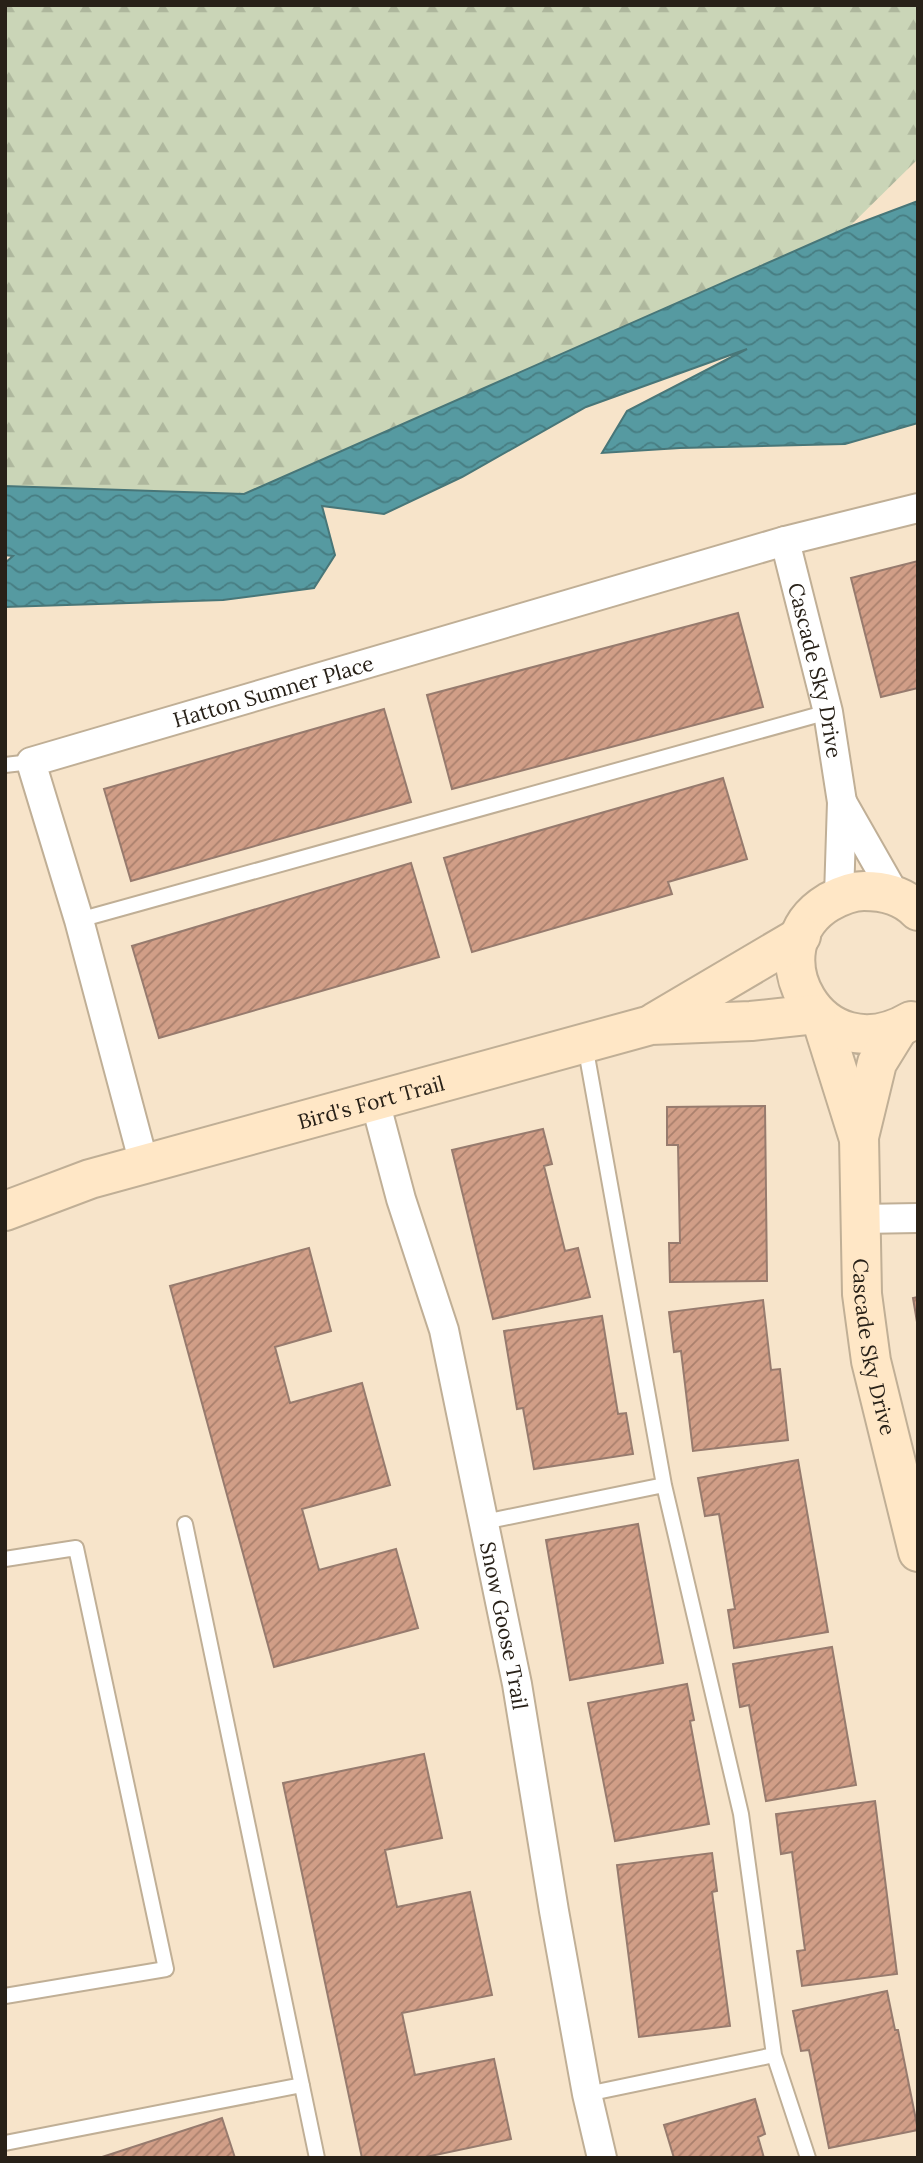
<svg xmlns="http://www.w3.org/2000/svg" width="923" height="2163" viewBox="0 0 923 2163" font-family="Lora,serif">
	<defs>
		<pattern id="forest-firs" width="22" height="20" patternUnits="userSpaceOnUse" patternTransform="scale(1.75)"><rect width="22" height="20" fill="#cad5b7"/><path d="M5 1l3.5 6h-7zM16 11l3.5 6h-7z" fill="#aeb79d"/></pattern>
		<pattern id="water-waves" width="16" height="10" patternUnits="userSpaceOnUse" patternTransform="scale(1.75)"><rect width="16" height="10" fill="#569aa1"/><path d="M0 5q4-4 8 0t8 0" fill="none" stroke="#477d82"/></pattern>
		<pattern id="building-hatch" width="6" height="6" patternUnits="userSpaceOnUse" patternTransform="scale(1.75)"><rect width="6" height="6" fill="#d19e87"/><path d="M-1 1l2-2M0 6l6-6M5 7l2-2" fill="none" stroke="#aa806d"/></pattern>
	</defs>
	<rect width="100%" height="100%" fill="#f7e4ca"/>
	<path fill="url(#forest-firs)" d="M5 5H918V159L849 227 503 387 244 494 5 486Z"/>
	<path fill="url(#water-waves)" stroke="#487678" stroke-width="2" d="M918 201V423L845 444 680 448 602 453 627 411 747 349 586 407 462 477 384 514 322 506 335 555 314 588 223 600 5 607V563L13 556 5 555V486L244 494 849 227Z"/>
	<path fill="url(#building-hatch)" stroke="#977b6e" stroke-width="2" d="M918 561V688L881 697 851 578Z
		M738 613 763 707 452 789 427 695Z
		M384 709 411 802 131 881 104 789Z
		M723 778 747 859 668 882 672 894 472 952 444 858Z
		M411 863 439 957 159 1038 132 946Z
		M765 1106 767 1281 670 1282 669 1243H680L678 1145H667V1107Z
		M543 1129 552 1164 544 1166 565 1251 578 1248 590 1297 493 1319 452 1150Z
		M309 1248 331 1331 275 1347 290 1403 362 1383 390 1485 302 1509 319 1570 396 1549 418 1628 274 1667 170 1286Z
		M918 1297V1322H917L913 1298Z
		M763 1300 771 1370 780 1369 788 1440 693 1451 681 1351 674 1352 669 1312Z
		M602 1316 618 1414 626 1413 633 1454 534 1469 523 1408 517 1409 504 1331Z
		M798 1460 828 1632 734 1648 728 1610 735 1609 719 1514 705 1516 698 1478Z
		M638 1524 663 1663 570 1680 546 1540Z
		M832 1647 856 1785 766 1801 749 1705 740 1707 733 1664Z
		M687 1684 694 1720 690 1721 709 1824 615 1841 588 1703Z
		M424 1754 442 1838 385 1850 397 1907 470 1892 492 1995 402 2013 415 2075 494 2059 511 2139 421 2158H362L283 1783Z
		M875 1801 897 1974 802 1986 797 1951 805 1950 792 1852 781 1854 776 1814Z
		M712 1853 717 1891 712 1892 730 2026 639 2037 617 1865Z
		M887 1991 895 2030H898L918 2130 829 2148 809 2050 801 2051 793 2011Z
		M755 2099 765 2134 758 2137 764 2158H674L664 2125Z
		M222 2118 235 2158H99Z"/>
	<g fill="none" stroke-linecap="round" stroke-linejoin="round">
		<defs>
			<path id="lane" d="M5 765 31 762
				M79 920 828 712
				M585 1045 664 1485 741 1814 774 2055 808 2158
				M484 1522 664 1485
				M185 1524 317 2158
				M5 1559 76 1548 166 1969 5 1996
				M587 2094 774 2055
				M5 2143 302 2085"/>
			<g id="street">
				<path id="s1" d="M785 541 828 712 842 802 839 896"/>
				<path d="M842 802 895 895"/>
				<path id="s2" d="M375 1101 401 1199 444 1330 517 1684 554 1911 587 2094 602 2158"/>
				<path id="s3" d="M144 1164 79 920 31 762 785 541 918 508"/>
				<path d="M860 1219 918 1218"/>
			</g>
			<g id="secondary">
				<path d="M821 1018 858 1136"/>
				<path d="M911 1021C819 1075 752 948 829 902 840 896 851 891 864 891 883 891 904 896 918 911"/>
				<path d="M655 1022 801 936"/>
				<path id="s4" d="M898 1029 877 1063 859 1137 862 1294 871 1361 918 1552"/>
				<path id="s5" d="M5 1211 90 1179 651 1025 751 1021 816 1014"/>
			</g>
		</defs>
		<use href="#lane" stroke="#c0af96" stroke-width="18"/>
		<use href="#street" stroke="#c0af96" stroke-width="32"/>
		<use href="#secondary" stroke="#c0af96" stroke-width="42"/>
		<use href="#lane" stroke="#fff" stroke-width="14"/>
		<use href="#street" stroke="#fff" stroke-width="28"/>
		<use href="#secondary" stroke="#ffe7c6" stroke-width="38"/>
	</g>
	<g text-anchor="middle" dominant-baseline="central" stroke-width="6" stroke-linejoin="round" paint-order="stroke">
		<g font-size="21" fill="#282118" stroke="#f7e4ca">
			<text stroke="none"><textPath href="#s1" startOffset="133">Cascade Sky Drive</textPath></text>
			<text stroke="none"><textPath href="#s3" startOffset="670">Hatton Sumner Place</textPath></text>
			<text stroke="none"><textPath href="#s5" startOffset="382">Bird's Fort Trail</textPath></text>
			<text stroke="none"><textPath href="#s4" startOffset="327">Cascade Sky Drive</textPath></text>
			<text stroke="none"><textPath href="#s2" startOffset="541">Snow Goose Trail</textPath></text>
		</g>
	</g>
	<rect width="923" height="2163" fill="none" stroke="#282118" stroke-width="14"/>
</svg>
